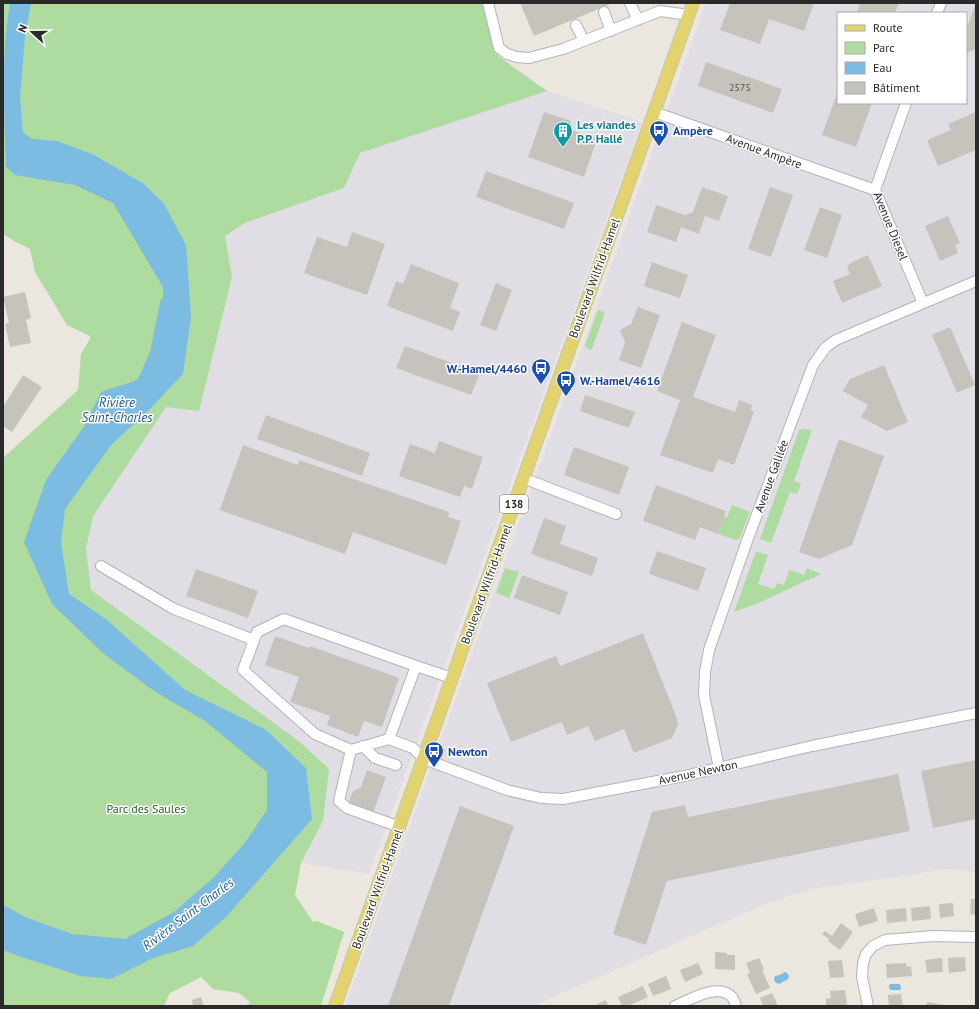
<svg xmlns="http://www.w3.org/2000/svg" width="979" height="1009" viewBox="0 0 979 1009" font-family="'PT Sans',sans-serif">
	<rect width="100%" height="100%" fill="#ebe6de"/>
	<path fill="#e0dee4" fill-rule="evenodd" d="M706 3H976V872L945 869 883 879 810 889 763 905 533 1006H345ZM838 13H966V103H838Z
		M547 91 642 122 369 874 301 863 323 821 187 661 91 590 86 549 93 516 166 407 198 411 232 277 225 237 245 223 344 188 360 153Z"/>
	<path fill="#aedba0" d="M3 3H492L498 56 547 91 360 153 344 188 245 223 225 236 232 277 199 411 166 407 93 516 86 549 91 590 300 742 329 769 323 821 301 863 295 895 313 922 317 921 344 932 321 1006H246L250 1002 239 993 213 989 201 977 170 993 164 1006H3V458L78 390 81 354 90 339V336L67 325 35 272 30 249 16 242 3 234Z
		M599 310 604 312V315L592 349 590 350 585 346 597 312Z
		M805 429 812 430 794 481 801 484 797 494 790 492 771 543 760 539 799 430Z
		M732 505 750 512 739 539 736 540 718 534 724 517H727Z
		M756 551 768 555 758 584 774 589 777 583 784 585 789 570 804 575 807 568 821 574 756 604 734 612Z
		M505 568 519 572 509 598 496 593Z"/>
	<path fill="#7cbbe2" d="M10 3H31L25 37 20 97 23 133 33 139 57 141 94 155 144 184 164 204 186 245 191 317 183 374 146 413 112 444 65 509 61 543 69 594 107 620 185 690 266 730 306 768 312 819 226 917 193 946 153 958 111 979 81 976 15 955 3 950V905L25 917 72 934 125 939 174 912 213 878 244 844 267 810V772L205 721 154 691 104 654 52 604 24 542 46 480 85 425 101 392 153 375 164 335 163 287 113 203 75 185 15 175 6 167C4 113 1 57 10 3Z
		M785 972 787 973 789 976 788 979 779 984 775 982 774 979 775 976 780 975Z
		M890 984H900L901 988 900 990H890L889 986Z"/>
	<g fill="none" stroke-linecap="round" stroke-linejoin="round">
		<path stroke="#7cbbe2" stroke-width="18" d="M138 396 149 377 159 353 169 304"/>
	</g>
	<path fill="#c6c3bd" d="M520 3H613L534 36Z
		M730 3H814L804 31 769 19 760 44 720 30Z
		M860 3H899L895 13H857Z
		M976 3V49L966 53V30Z
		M706 62 782 89 773 113 698 86Z
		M838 91V103H872L856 147 822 135Z
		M544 112 571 121 568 129 597 139 584 177 528 157Z
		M976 112V150L938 166 927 140 951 130 948 124Z
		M486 171 574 203 564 229 476 197Z
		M702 187 728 196 719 221 705 216 699 234 681 227 676 242 647 232 656 205 685 215 693 212Z
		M770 187 793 195 771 257 748 249Z
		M820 207 842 215 827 258 804 250Z
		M948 216 960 243 955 245 958 253 940 261 925 226Z
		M352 232 385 244 367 295 304 273 317 237 347 247Z
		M868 255 882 286 842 303 833 281 850 274 847 268 850 263Z
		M652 262 688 275 680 298 644 286Z
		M411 264 459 283 450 308 460 312 453 331 387 306 396 281 403 284Z
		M496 283 512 290 496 331 480 325Z
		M25 292 31 318 26 320 31 343 10 347 5 324 9 323 3 297Z
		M638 307 660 315 641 368 619 360 625 342 620 330 631 324Z
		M682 322 716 335 693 397 735 412 739 400 752 405 751 410 754 412 734 465 718 459 713 473 660 455 680 400 657 391Z
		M950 327 975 385 957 393 932 335Z
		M405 346 480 373 471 395 396 368Z
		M884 365 908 422 887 431 861 417 868 405 843 391 850 379Z
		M23 375 42 387 12 432 3 426V407Z
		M585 395 635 412 629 428 580 411Z
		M266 415 370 453 362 476 257 439Z
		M839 439 884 456 852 545 819 559 799 552Z
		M439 441 483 457 472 489 464 486 460 497 399 476 410 444 435 453Z
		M243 445 298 465 299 460 449 512 448 517 461 521 446 565 353 532 345 554 220 510Z
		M574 447 629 467 619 495 564 475Z
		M656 485 726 511 718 534 700 527 695 540 643 521Z
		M544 518 566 526 560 544 598 558 592 576 531 554Z
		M657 551 706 568 698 591 649 574Z
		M196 569 258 591 248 618 186 596Z
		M522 575 568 592 560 615 514 598Z
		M643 633 676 716 678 724 672 738 634 753 624 729 595 741 588 726 567 735 562 722 511 742 487 683 556 656 560 666Z
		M275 636 309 648 310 646 399 678 382 727 364 721 358 737 327 725 330 716 290 702 299 677 265 665Z
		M976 760V819L933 828 921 771Z
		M367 770 386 777 373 813 348 804 353 791 361 787Z
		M898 774 910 831 667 881 646 945 613 934 652 812 685 805 688 817Z
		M460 806 514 826 449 1006H388Z
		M971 899H976V915L970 914Z
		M953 903 954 916 940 918 939 904Z
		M930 906 931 919 912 921 911 908Z
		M874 908 878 921 859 927 855 914Z
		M906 908 907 921 887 923 886 910Z
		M841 923 853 932 840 950 828 941 829 939 822 934 825 931 832 936Z
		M715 952 727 953V955H735V970L715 969Z
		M965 957 966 971 949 973 948 958Z
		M759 958 764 969 762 970 770 988 756 994 747 974 750 973 746 963Z
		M942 958 943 972 927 973 925 960Z
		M842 960 844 977 830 978 828 961Z
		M698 963 703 974 685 982 680 970Z
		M906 963 907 967 911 966 912 976 887 978 886 964Z
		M666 976 671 989 653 996 648 984Z
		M643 986 648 997 628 1006H622L618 997Z
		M845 990 847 1006H826V999L831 998 830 991Z
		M772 993 778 1006H763L760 998Z
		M901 994 903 1006H889L888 995Z
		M201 997 204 1006H193L192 1000Z
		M606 1000 608 1006H598L597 1004Z
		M927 1002 944 1005V1006H926Z"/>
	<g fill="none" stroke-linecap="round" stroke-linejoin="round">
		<defs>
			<path id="minor" d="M488 3 499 48 507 54 517 57 529 58 563 49 660 11 689 15
				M630 3 638 20
				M604 12 611 31
				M937 13 941 3
				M576 25 584 41
				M906 103 875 190 923 303
				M654 112 875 190
				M523 478 616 514
				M101 566 174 609 254 640
				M452 678 416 666 389 739 413 748 424 759 507 790 541 798 563 799 684 776 812 746 976 713
				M389 739 351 750 315 734 243 670 257 632 284 619 416 666
				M363 746 375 758 396 765
				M351 750 339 801 347 808 400 827
				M719 768 704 695 705 672 709 650 747 541 813 365 826 347 836 340 976 281
				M675 1006C689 1000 719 982 732 997 734 999 735 1004 736 1006
				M868 1006 862 977 863 963 866 954 873 946 885 940 933 936 976 937"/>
			<path id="major" d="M335 1006 693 3"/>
		</defs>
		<use href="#minor" stroke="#b1b2bc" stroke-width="12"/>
		<use href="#major" stroke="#c3c3c3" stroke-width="14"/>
		<use href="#minor" stroke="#fff" stroke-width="10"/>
		<use href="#major" stroke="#e2d36c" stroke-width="12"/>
	</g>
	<defs>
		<symbol id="bus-pin" viewBox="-11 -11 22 30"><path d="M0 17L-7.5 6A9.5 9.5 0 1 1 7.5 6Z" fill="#1a4fb4" stroke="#fff"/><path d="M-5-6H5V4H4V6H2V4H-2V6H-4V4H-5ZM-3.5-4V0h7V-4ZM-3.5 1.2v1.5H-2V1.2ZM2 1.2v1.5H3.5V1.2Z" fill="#fff"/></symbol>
		<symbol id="building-pin" viewBox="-11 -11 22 30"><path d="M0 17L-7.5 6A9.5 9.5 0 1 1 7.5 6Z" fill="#0f9aa8" stroke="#fff"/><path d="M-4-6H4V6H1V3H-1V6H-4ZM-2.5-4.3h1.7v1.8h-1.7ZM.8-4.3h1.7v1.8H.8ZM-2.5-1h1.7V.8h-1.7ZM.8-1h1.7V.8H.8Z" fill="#fff"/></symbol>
	</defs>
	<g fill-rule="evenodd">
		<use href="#bus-pin" x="648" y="119" width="22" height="30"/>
		<use href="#building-pin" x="552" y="120" width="22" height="30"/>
		<use href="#bus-pin" x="530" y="357" width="22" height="30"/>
		<use href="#bus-pin" x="555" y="369" width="22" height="30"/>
		<use href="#bus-pin" x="423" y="740" width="22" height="30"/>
	</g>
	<g text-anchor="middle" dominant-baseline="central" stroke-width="3" stroke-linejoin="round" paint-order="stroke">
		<g font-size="10" fill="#51504f">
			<text x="740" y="87">2575</text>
		</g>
		<rect fill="#fff" stroke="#6a6a6a" stroke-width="1" x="500" y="495" width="28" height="18" rx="3"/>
		<g font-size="11" font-weight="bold" fill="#2a2a2a">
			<text x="514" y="504">138</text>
		</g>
		<g font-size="12" font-weight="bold" fill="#0d838f" stroke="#fff" text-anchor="start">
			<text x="577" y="124">Les viandes<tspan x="577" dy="14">P.P. Hallé</tspan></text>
		</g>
		<g font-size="12" font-weight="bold" fill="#164399" stroke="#fff" text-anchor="start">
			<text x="673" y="130">Ampère</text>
			<text x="527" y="368" text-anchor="end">W.-Hamel/4460</text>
			<text x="580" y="380">W.-Hamel/4616</text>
			<text x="448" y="751">Newton</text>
		</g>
		<g font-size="12" fill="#2a2a2a" stroke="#fff">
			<text transform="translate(764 151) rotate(20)">Avenue Ampère</text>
			<text transform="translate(891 226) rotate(68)">Avenue Diesel</text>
			<text transform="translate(594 278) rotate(-70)">Boulevard Wilfrid-Hamel</text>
			<text transform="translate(771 476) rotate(-70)">Avenue Galilée</text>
			<text transform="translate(486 584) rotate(-70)">Boulevard Wilfrid-Hamel</text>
			<text transform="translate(698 772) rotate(-12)">Avenue Newton</text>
			<text transform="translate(377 889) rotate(-70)">Boulevard Wilfrid-Hamel</text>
		</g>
		<g font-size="12" fill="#286022" stroke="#fff">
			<text x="146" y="808">Parc des Saules</text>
		</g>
		<g font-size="13" font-style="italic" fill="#1c598d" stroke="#fff">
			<text x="117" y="402">Rivière<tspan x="117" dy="15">Saint-Charles</tspan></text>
			<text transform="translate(188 914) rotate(-37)">Rivière Saint-Charles</text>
		</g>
	</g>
	<rect width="979" height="1009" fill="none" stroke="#2a2a2a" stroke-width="8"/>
	<rect x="837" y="12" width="130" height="92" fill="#ffffff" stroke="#aaaaaa"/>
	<rect x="845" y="25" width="20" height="6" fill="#e2d36c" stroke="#aaaaaa"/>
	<text x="873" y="32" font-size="12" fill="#2a2a2a">Route</text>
	<rect x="845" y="42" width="20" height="12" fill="#aedba0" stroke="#aaaaaa"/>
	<text x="873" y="52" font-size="12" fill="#2a2a2a">Parc</text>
	<rect x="845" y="62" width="20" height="12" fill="#7cbbe2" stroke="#aaaaaa"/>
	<text x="873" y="72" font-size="12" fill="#2a2a2a">Eau</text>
	<rect x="845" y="82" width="20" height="12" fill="#c6c3bd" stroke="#aaaaaa"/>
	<text x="873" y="92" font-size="12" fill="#2a2a2a">Bâtiment</text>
	<g transform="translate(32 32) rotate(291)" stroke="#ffffff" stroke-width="3" paint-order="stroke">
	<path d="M0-3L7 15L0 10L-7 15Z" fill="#2a2a2a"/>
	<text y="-6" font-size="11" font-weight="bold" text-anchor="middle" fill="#2a2a2a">N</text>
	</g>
</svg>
